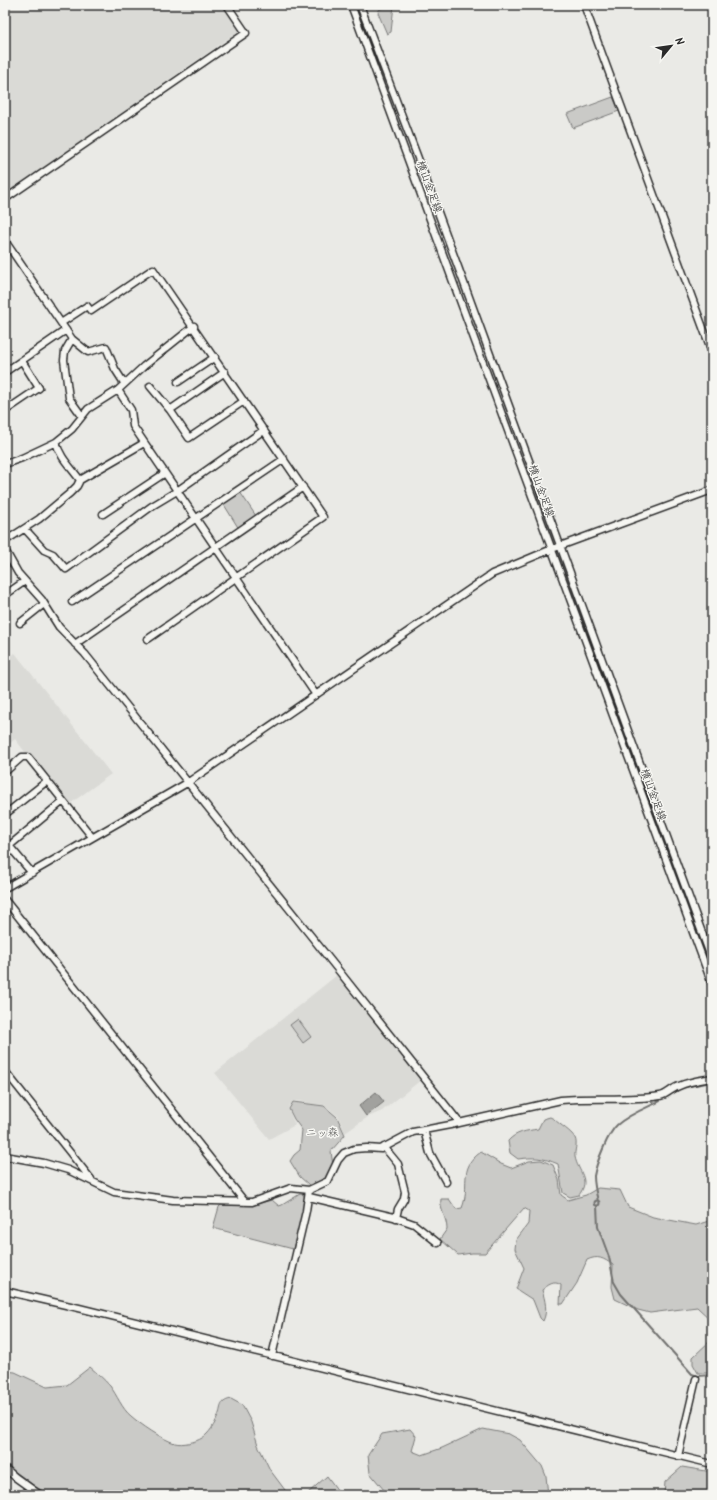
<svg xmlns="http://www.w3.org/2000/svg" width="717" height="1500" viewBox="0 0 717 1500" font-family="Kalam,'Klee One',sans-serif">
	<rect width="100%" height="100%" fill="#eaeae6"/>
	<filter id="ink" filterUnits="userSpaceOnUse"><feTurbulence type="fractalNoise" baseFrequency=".025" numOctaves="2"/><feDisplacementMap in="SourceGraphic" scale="8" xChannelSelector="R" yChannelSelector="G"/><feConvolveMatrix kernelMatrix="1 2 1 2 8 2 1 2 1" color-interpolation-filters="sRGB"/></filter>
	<g filter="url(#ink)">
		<path fill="#dadad6" d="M5 5H230L245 27 5 194Z
			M15 653 111 774 67 806 15 739 5 748V662Z
			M337 975 421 1080 382 1111 368 1117 345 1133 338 1116 324 1105 308 1104 301 1101H293L288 1108 295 1125 269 1139 215 1073Z"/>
		<path fill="#cacac7" stroke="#7a7a79" d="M387 5H394L391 32 387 34 378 13 379 10Z
			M613 97 619 111 573 128 567 114Z
			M240 492 256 516 239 529 223 503Z
			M298 1019 311 1037 303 1043 290 1025Z
			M293 1102 324 1106 337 1117 345 1135 331 1151 333 1166 326 1179 309 1185 300 1177 290 1161 294 1155 300 1150 302 1130 294 1119 289 1109Z
			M550 1117 554 1119C560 1125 571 1131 575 1138 578 1144 574 1151 575 1157 578 1172 591 1179 579 1195L570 1197 563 1193 558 1164C542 1157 534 1157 518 1159L510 1153 508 1141C516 1132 526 1131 538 1129L543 1119Z
			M481 1152 501 1164 511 1168 529 1161 541 1160 553 1165 559 1180 561 1195 568 1200 586 1195 598 1188 620 1190 628 1207 653 1217 696 1225 712 1220V1321L697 1307 650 1313 638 1310 615 1299 612 1287 613 1265C603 1258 598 1255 587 1260L577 1283 563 1304H560L561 1285C554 1280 548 1285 542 1290 545 1300 548 1311 543 1321L540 1318 533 1300 516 1289 524 1268 515 1249 516 1240 528 1224 529 1211 524 1208 485 1253H472L458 1255 440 1239 447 1229C447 1218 439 1209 441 1199H449L456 1209 462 1208C471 1186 457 1169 481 1152Z
			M300 1194 304 1195 306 1199 293 1249 213 1228 219 1207 221 1205H252L272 1200 279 1206 282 1205Z
			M712 1339V1373H698L693 1364V1357Z
			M90 1367C97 1373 104 1379 110 1386 117 1395 122 1409 131 1416 140 1424 163 1440 175 1443 182 1445 196 1442 202 1438 209 1434 215 1424 218 1416 222 1408 218 1402 231 1399L242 1405 251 1422 258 1445 270 1470 288 1494 291 1495H51L36 1487 5 1464V1371L15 1372 47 1387 67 1385Z
			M410 1429 416 1436 412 1451 422 1455 442 1448 483 1429 509 1434 520 1440 542 1466 546 1476 548 1495H386L384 1490 370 1473 368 1455 382 1434Z
			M682 1467 712 1472V1495H664L665 1482Z
			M327 1476 341 1495H305L307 1494Z"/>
		<path fill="#a1a19e" stroke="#727270" d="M376 1092 384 1102 366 1116 359 1106Z"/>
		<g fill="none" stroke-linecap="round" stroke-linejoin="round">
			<path stroke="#727270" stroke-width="2" d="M673 1093 684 1087 712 1082
				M594.5 1203a2.5 2.5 0 1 1 5 0a2.5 2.5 0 1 1-5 0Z
				M598 1201C596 1193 594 1184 594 1176 596 1164 608 1133 617 1125 629 1114 646 1108 660 1101
				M597 1206 598 1227 609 1257 614 1282 621 1294 692 1374 698 1376 712 1375"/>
			<defs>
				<path id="minor" d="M351 5 712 984
					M360 5 424 174 712 960
					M584 5 712 352
					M5 199 246 33 227 5
					M5 241 72 339 65 351 64 360 69 398 82 416
					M61 323 87 306 91 311 153 269 323 517 148 639
					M72 339 88 352 106 347 115 369 124 383
					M5 372 66 330
					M225 372 170 410 189 438 244 401
					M178 382 215 357
					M150 386 170 410
					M118 390 131 410 133 426 316 695
					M5 411 39 388 22 361
					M56 442C60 458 71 467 80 480
					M5 464 22 458 56 442 72 429 88 409 118 390 144 366 194 326
					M103 514 165 473
					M25 529 44 550 53 554 66 569 152 506 177 491 264 430
					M5 541 39 519 70 493 77 486 80 480 144 443
					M5 550 18 573 42 600 59 627 85 654 339 971 459 1122
					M5 595 25 581
					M72 602 284 459
					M20 623 44 604
					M75 644 303 487
					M5 772 22 757H28L92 837
					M8 812 47 781
					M5 841 32 873
					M9 846 63 801
					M5 888 187 783 492 574 552 549 712 490
					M5 900 245 1202
					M5 1071 91 1179
					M424 1130 430 1153 446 1182
					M384 1147 398 1164 405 1192 404 1199 398 1209 396 1218
					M5 1156 44 1163 68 1170 114 1192 173 1200 252 1202 291 1188 309 1190
					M309 1197 394 1217 414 1224 438 1243
					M5 1291 79 1308 712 1464
					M272 1356 306 1211 309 1190 328 1181 338 1160 344 1153 354 1149 367 1148 381 1149 413 1132 450 1125 561 1100C594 1097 627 1101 660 1096 667 1095 672 1088 679 1086 690 1081 701 1080 712 1078
					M678 1456 696 1379
					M5 1468 15 1477 40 1495"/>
			</defs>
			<use href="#minor" stroke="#2b2b2b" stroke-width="9"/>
			<use href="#minor" stroke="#f6f6f2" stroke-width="6"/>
		</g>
	</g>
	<g text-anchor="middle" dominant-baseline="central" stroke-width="3" stroke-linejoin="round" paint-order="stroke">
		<g font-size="11" fill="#2b2b2b" stroke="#f6f6f2">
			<text transform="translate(429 187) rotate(70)">横山金足線</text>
			<text transform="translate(541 491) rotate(70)">横山金足線</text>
			<text transform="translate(653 795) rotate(70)">横山金足線</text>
		</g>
		<g font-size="11" fill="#535352" stroke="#f6f6f2">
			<text x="322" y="1133">ニッ森</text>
		</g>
	</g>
	<rect width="717" height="1500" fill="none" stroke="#f6f6f2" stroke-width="20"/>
	<rect x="10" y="10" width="697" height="1480" fill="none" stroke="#2b2b2b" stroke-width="1.5" filter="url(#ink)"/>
	<g transform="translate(671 46) rotate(61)" stroke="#f6f6f2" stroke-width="3" paint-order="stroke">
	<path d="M0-3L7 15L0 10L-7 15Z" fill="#2b2b2b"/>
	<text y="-6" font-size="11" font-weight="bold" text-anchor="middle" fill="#2b2b2b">N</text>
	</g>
</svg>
